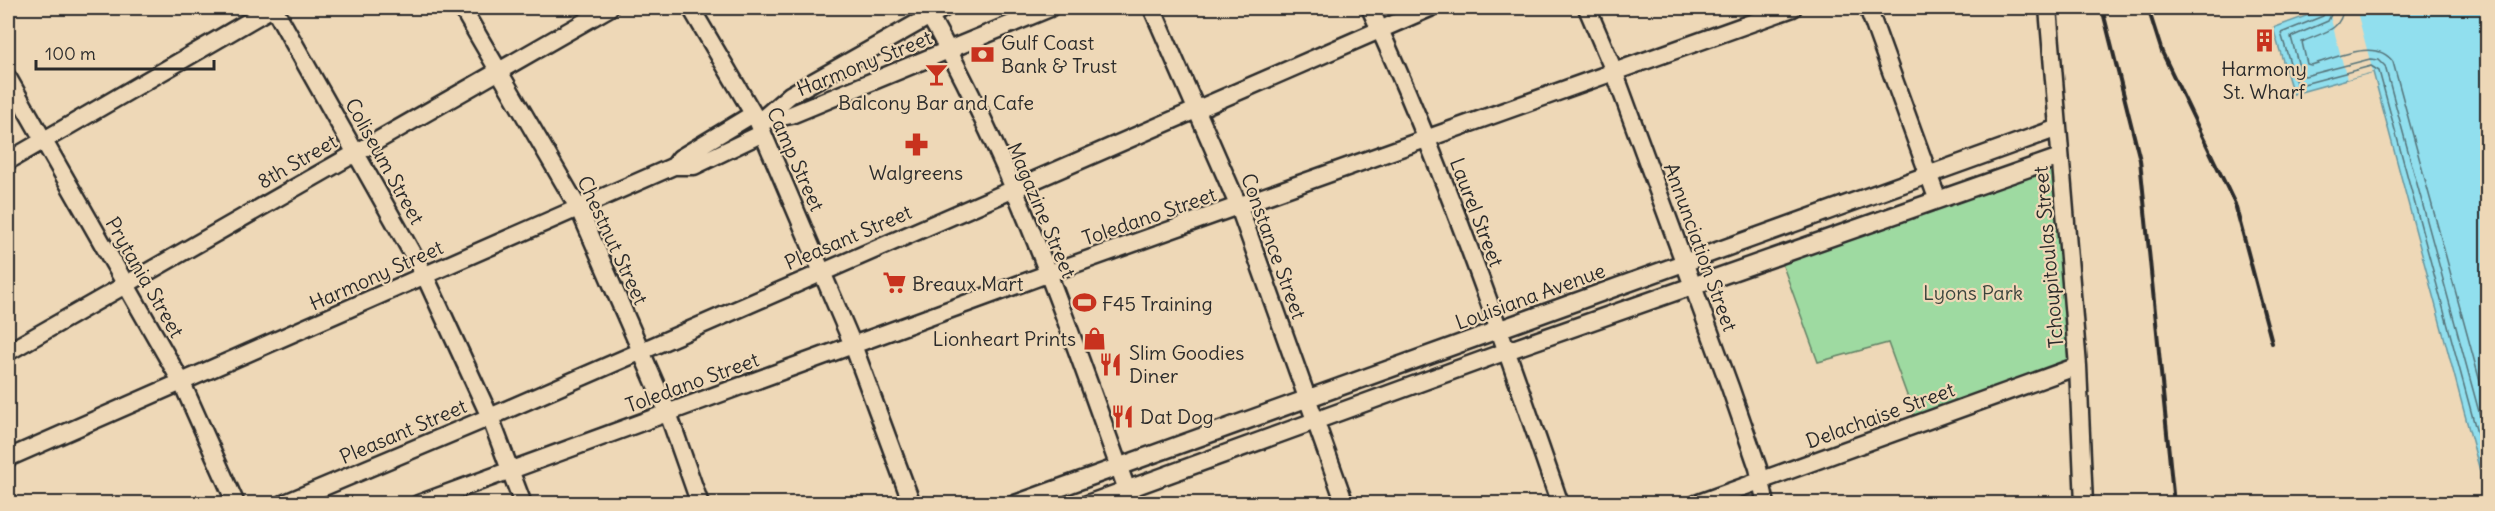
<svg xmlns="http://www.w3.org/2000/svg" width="2495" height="511" viewBox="0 0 2495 511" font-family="Delius,sans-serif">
	<rect width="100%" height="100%" fill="#eed8b7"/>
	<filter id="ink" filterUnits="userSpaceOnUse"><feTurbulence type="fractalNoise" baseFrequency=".0167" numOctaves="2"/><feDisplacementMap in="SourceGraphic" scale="12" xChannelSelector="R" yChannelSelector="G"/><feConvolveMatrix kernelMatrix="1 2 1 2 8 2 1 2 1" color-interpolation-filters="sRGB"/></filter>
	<g filter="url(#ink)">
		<path fill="#9edaa1" stroke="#648266" stroke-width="1.5" d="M2060 157 2078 366 1917 423 1888 343 1818 362 1779 255Z"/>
		<path fill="#91dfee" stroke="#6897a0" stroke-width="1.5" d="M2328 8H2487V497L2373 72 2293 94 2273 28Z"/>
		<path fill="#eed8b7" d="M2328 8H2356L2373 72 2347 79Z"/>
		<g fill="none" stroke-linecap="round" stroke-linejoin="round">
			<path stroke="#547379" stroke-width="1.5" d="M2327 8 2323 16 2281 33 2296 83 2300 85 2371 66 2379 71 2488 474
				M2334 8 2328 21 2291 37 2301 74 2305 76 2370 59 2379 60 2385 66 2488 445
				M2343 8C2342 32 2319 33 2302 42L2307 64 2311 65C2334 59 2376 37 2393 62L2488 411"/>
			<defs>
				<path id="minor" d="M274 8 425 276 490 417 523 504
					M462 8 579 209 668 413 700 504
					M691 8 758 122 853 345 912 504
					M925 8C1014 162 1072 336 1132 504
					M1152 8 1239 207 1345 504
					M1370 8C1444 168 1502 336 1560 504
					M1587 8 1614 71 1730 387 1758 468 1766 504
					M1868 8 1937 198
					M2048 8 2078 366 2084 504
					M8 78 182 383 236 504
					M761 120 790 95 944 8
					M758 122 791 115 1050 8
					M8 161 272 8
					M674 166H694L763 133
					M8 352 609 8
					M8 458 674 166 680 158 753 114
					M283 504 490 417 1430 8
					M418 504 1047 274 1793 8
					M1015 504 2058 128
					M1087 504 1507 351 2060 157
					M1696 504 2078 366"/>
			</defs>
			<use href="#minor" stroke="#2b2b2b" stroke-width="21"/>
			<use href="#minor" stroke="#eed8b7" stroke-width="16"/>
			<path stroke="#2b2b2b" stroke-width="4" d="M2102 8 2140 160 2174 504
				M2148 8 2162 52 2235 204 2272 343"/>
		</g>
	</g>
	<defs>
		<symbol id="building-bare" viewBox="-9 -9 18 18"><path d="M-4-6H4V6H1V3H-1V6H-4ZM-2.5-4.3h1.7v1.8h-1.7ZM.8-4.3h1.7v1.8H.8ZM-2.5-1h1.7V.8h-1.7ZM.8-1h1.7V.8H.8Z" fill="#c8321e" stroke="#eed8b7" stroke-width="2.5" paint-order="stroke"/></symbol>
		<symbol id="bank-bare" viewBox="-9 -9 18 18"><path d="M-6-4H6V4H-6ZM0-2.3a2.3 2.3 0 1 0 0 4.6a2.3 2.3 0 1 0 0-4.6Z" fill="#c8321e" stroke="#eed8b7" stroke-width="2.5" paint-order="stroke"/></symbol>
		<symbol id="bar-bare" viewBox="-9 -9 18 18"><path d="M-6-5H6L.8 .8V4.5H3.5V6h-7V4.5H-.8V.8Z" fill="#c8321e" stroke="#eed8b7" stroke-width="2.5" paint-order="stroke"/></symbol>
		<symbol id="pharmacy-bare" viewBox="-9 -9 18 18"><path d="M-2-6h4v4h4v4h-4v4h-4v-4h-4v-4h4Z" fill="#c8321e" stroke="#eed8b7" stroke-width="2.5" paint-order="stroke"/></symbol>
		<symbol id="supermarket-bare" viewBox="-9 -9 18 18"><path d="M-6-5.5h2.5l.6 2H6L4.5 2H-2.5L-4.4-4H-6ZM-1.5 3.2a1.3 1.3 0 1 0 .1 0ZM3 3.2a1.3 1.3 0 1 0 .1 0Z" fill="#c8321e" stroke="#eed8b7" stroke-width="2.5" paint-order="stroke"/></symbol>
		<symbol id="stadium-bare" viewBox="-9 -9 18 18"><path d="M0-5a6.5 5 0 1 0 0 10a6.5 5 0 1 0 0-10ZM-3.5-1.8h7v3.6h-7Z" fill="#c8321e" stroke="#eed8b7" stroke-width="2.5" paint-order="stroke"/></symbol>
		<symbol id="shop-bare" viewBox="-9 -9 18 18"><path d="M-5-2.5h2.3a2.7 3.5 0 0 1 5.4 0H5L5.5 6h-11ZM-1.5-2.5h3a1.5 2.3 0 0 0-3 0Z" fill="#c8321e" stroke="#eed8b7" stroke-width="2.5" paint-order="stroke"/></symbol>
		<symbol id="restaurant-bare" viewBox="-9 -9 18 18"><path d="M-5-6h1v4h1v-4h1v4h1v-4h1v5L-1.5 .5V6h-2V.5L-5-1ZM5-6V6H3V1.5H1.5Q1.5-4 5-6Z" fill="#c8321e" stroke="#eed8b7" stroke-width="2.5" paint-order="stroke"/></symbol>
	</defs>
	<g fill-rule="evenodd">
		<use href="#building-bare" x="2248" y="24" width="33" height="33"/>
		<use href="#bank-bare" x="966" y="38" width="33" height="33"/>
		<use href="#bar-bare" x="920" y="58" width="33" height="33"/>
		<use href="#pharmacy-bare" x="900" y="128" width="33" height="33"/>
		<use href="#supermarket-bare" x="878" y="266" width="33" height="33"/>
		<use href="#stadium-bare" x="1068" y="286" width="33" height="33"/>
		<use href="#shop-bare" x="1078" y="322" width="33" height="33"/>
		<use href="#restaurant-bare" x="1094" y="348" width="33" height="33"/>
		<use href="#restaurant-bare" x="1106" y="400" width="33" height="33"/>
	</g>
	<g text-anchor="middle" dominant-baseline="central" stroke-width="4.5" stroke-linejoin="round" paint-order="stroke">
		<g font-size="20" fill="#2b2b2b" stroke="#eed8b7" text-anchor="start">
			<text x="1001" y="42">Gulf Coast<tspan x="1001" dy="23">Bank &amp; Trust</tspan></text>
			<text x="2264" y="68" text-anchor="middle">Harmony<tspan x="2264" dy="23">St. Wharf</tspan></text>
			<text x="936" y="102" text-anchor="middle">Balcony Bar and Cafe</text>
			<text x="916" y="172" text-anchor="middle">Walgreens</text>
			<text x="912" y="283">Breaux Mart</text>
			<text x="1102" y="303">F45 Training</text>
			<text x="1076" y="338" text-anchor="end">Lionheart Prints</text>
			<text x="1129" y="352">Slim Goodies<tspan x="1129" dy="23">Diner</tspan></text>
			<text x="1140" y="416">Dat Dog</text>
		</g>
		<g font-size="20" fill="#2b2b2b" stroke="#eed8b7">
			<text transform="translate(864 63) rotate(-22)">Harmony Street</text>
			<text transform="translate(796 159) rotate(66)">Camp Street</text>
			<text transform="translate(297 161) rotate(-30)">8th Street</text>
			<text transform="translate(385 161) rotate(61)">Coliseum Street</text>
			<text transform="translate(1042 210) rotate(67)">Magazine Street</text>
			<text transform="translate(1477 212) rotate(69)">Laurel Street</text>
			<text transform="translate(1149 216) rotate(-19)">Toledano Street</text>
			<text transform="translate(848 237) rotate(-23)">Pleasant Street</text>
			<text transform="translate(613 240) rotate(65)">Chestnut Street</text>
			<text transform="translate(1274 246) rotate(70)">Constance Street</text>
			<text transform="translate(1701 247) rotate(70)">Annunciation Street</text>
			<text transform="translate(2048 257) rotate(-95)">Tchoupitoulas Street</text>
			<text transform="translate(376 275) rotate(-24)">Harmony Street</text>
			<text transform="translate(145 277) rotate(60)">Prytania Street</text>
			<text transform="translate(1530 296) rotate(-20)">Louisiana Avenue</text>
			<text transform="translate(692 382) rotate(-20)">Toledano Street</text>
			<text transform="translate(1880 415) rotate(-20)">Delachaise Street</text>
			<text transform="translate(403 431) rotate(-23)">Pleasant Street</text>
		</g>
		<g font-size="20" fill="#3c453d" stroke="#eed8b7">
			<text x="1973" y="292">Lyons Park</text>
		</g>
	</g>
	<rect width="2495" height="511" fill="none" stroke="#eed8b7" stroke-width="30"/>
	<rect x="15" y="15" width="2465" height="481" fill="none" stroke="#2b2b2b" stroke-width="2" filter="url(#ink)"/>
	<path d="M36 60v9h178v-9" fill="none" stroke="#2b2b2b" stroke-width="3"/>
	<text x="45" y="60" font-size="18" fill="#2b2b2b" stroke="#eed8b7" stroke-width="4.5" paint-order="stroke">100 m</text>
</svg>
